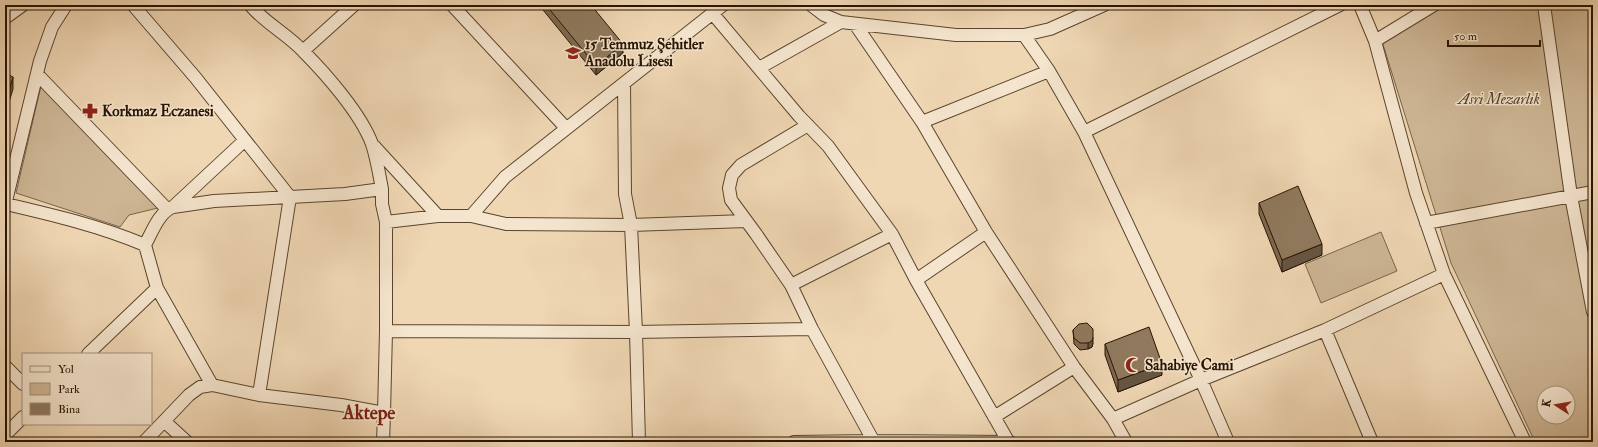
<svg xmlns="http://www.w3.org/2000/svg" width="1598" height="447" viewBox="0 0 1598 447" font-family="'IM FELL Double Pica',serif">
	<rect width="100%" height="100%" fill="#f0d7b4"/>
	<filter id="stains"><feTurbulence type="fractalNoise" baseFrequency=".005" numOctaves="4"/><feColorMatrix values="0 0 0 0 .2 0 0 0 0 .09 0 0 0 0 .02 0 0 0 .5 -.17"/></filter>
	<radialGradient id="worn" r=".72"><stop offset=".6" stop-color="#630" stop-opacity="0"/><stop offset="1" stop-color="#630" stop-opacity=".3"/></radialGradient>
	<path fill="#ceb695" stroke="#7a654a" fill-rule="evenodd" d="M1433 5H1593V442H1535L1451 263 1381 38ZM1544 393H1568V417H1544Z
		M41 86 158 208 129 215 120 227 16 193Z
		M1381 232 1397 271 1321 303 1305 264Z"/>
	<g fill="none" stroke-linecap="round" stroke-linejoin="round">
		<defs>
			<path id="street" d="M133 5 195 77 290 197 259 395
				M250 5C265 23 287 34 303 51 326 74 361 114 372 144 377 159 379 174 382 189
				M452 5 566 128
				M811 5 824 15 841 22 956 35H1024L1050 29 1104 5
				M1360 5 1375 41 1416 193 1444 274 1525 442
				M1544 5 1571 196 1593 312
				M713 14 799 116 828 146 892 234 916 280 1008 441
				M5 18 23 5
				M855 24 922 122 986 232 1074 367 1113 419 1126 442
				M1024 35 1049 71 1084 132 1201 380 1228 442
				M1375 41 1434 5
				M303 51 354 5
				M759 68 841 22
				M37 74 167 209
				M624 83 625 194 631 225 636 332 639 442
				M922 122 1049 71
				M808 125 741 165 732 175 729 188 731 200 756 234 791 285 812 329 874 442
				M1084 132 1340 5
				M374 146 438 216
				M6 204C53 215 100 226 145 245L157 288 212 385 259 395 341 405 384 413 383 442
				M5 205 40 61 52 27 66 5
				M173 207 245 140
				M471 216 506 224 631 225 746 221
				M386 222 438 216H471L505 177 723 5
				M1426 223 1593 192
				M145 245C152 232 159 212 173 207L214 201 290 197 345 194 382 189V204L386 222V331L384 413
				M916 280 986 232
				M791 285 892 234
				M1325 330 1372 442
				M386 331 636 332 812 329
				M88 354 157 288
				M5 366 23 384
				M994 417 1074 367
				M1113 419 1201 380 1325 330 1444 274
				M164 421 187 442
				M5 435 23 417
				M144 442 189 395 200 387 212 385
				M794 442 874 441 1010 442"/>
		</defs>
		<use href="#street" stroke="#59452d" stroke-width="14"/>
		<use href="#street" stroke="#f5e5ce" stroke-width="12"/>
	</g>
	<path fill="#7c6851" stroke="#271400" d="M539 5H591L623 53 596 75Z
		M1259 203 1322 255 1282 272 1259 214Z
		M1073 330 1093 343 1092 347 1088 349 1080 350 1074 344Z
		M1105 344 1162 375 1118 392 1105 355Z"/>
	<path fill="#655542" stroke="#271400" d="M623 44V53L596 75V66Z
		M13 77V89L5 115V104Z
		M1322 244V255L1282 272V260Z
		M1093 337V343L1092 347 1088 349V343Z
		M1162 364V375L1118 392V380Z"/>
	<path fill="#90795e" stroke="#271400" d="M546 5H591L623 44 596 66Z
		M5 73 13 77 5 104Z
		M1298 186 1322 244 1282 260 1259 203Z
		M1087 323 1093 329V337L1092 341 1088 343H1080L1074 338 1073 330 1079 324Z
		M1149 327 1162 364 1118 380 1105 344Z"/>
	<defs>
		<symbol id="school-bare" viewBox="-9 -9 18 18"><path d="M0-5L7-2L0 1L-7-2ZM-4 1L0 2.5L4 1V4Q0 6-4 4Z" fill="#8f2418" stroke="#f5e5ce" stroke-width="2.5" paint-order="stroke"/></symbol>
		<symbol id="pharmacy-bare" viewBox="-9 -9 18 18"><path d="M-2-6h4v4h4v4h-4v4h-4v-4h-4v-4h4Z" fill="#8f2418" stroke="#f5e5ce" stroke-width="2.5" paint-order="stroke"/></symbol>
		<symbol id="mosque-bare" viewBox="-9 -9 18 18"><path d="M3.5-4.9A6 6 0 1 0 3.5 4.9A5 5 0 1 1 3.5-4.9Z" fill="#8f2418" stroke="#f5e5ce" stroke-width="2.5" paint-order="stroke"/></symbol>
	</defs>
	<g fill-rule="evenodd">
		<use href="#school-bare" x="562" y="42" width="22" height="22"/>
		<use href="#pharmacy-bare" x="79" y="100" width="22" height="22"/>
		<use href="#mosque-bare" x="1122" y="354" width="22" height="22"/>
	</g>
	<g text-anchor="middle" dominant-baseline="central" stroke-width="3" stroke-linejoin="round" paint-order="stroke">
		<g font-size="15" font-weight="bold" fill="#271400" stroke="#f5e5ce" text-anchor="start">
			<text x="585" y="44">15 Temmuz Şehitler<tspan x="585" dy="17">Anadolu Lisesi</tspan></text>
			<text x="102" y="111">Korkmaz Eczanesi</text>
			<text x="1145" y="365">Sahabiye Cami</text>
		</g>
		<g font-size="15" font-style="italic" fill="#59452d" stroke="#f5e5ce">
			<text x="1499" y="99">Asri Mezarlık</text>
		</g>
		<g font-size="19" font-weight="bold" fill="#7a1f14" stroke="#f5e5ce">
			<text x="369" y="413">Aktepe</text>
		</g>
	</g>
	<rect width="1598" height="447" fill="none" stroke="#f0d7b4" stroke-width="20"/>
	<rect x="6" y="6" width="1586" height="435" fill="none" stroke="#271400" stroke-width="2"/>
	<rect x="10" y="10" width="1578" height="427" fill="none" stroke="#271400"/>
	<rect x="22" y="353" width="130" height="72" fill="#f5e5ce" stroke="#a3917c"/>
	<rect x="30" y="366" width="20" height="6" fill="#f5e5ce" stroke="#a3917c"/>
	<text x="58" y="373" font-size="12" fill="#271400">Yol</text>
	<rect x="30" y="383" width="20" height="12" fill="#ceb695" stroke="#a3917c"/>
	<text x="58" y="393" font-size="12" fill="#271400">Park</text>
	<rect x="30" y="403" width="20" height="12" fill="#90795e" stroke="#a3917c"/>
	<text x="58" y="413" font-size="12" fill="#271400">Bina</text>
	<g transform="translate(1556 405) rotate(282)"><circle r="19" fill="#f5e5ce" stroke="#a3917c"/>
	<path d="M0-3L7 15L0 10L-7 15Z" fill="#8f2418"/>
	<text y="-6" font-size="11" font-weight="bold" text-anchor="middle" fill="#271400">K</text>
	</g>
	<path d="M1448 40v6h92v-6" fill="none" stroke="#271400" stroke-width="2"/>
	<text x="1454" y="40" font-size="12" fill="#271400" stroke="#f5e5ce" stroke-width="3" paint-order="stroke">50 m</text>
	<rect width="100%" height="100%" filter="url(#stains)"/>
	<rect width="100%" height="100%" fill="url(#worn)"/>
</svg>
